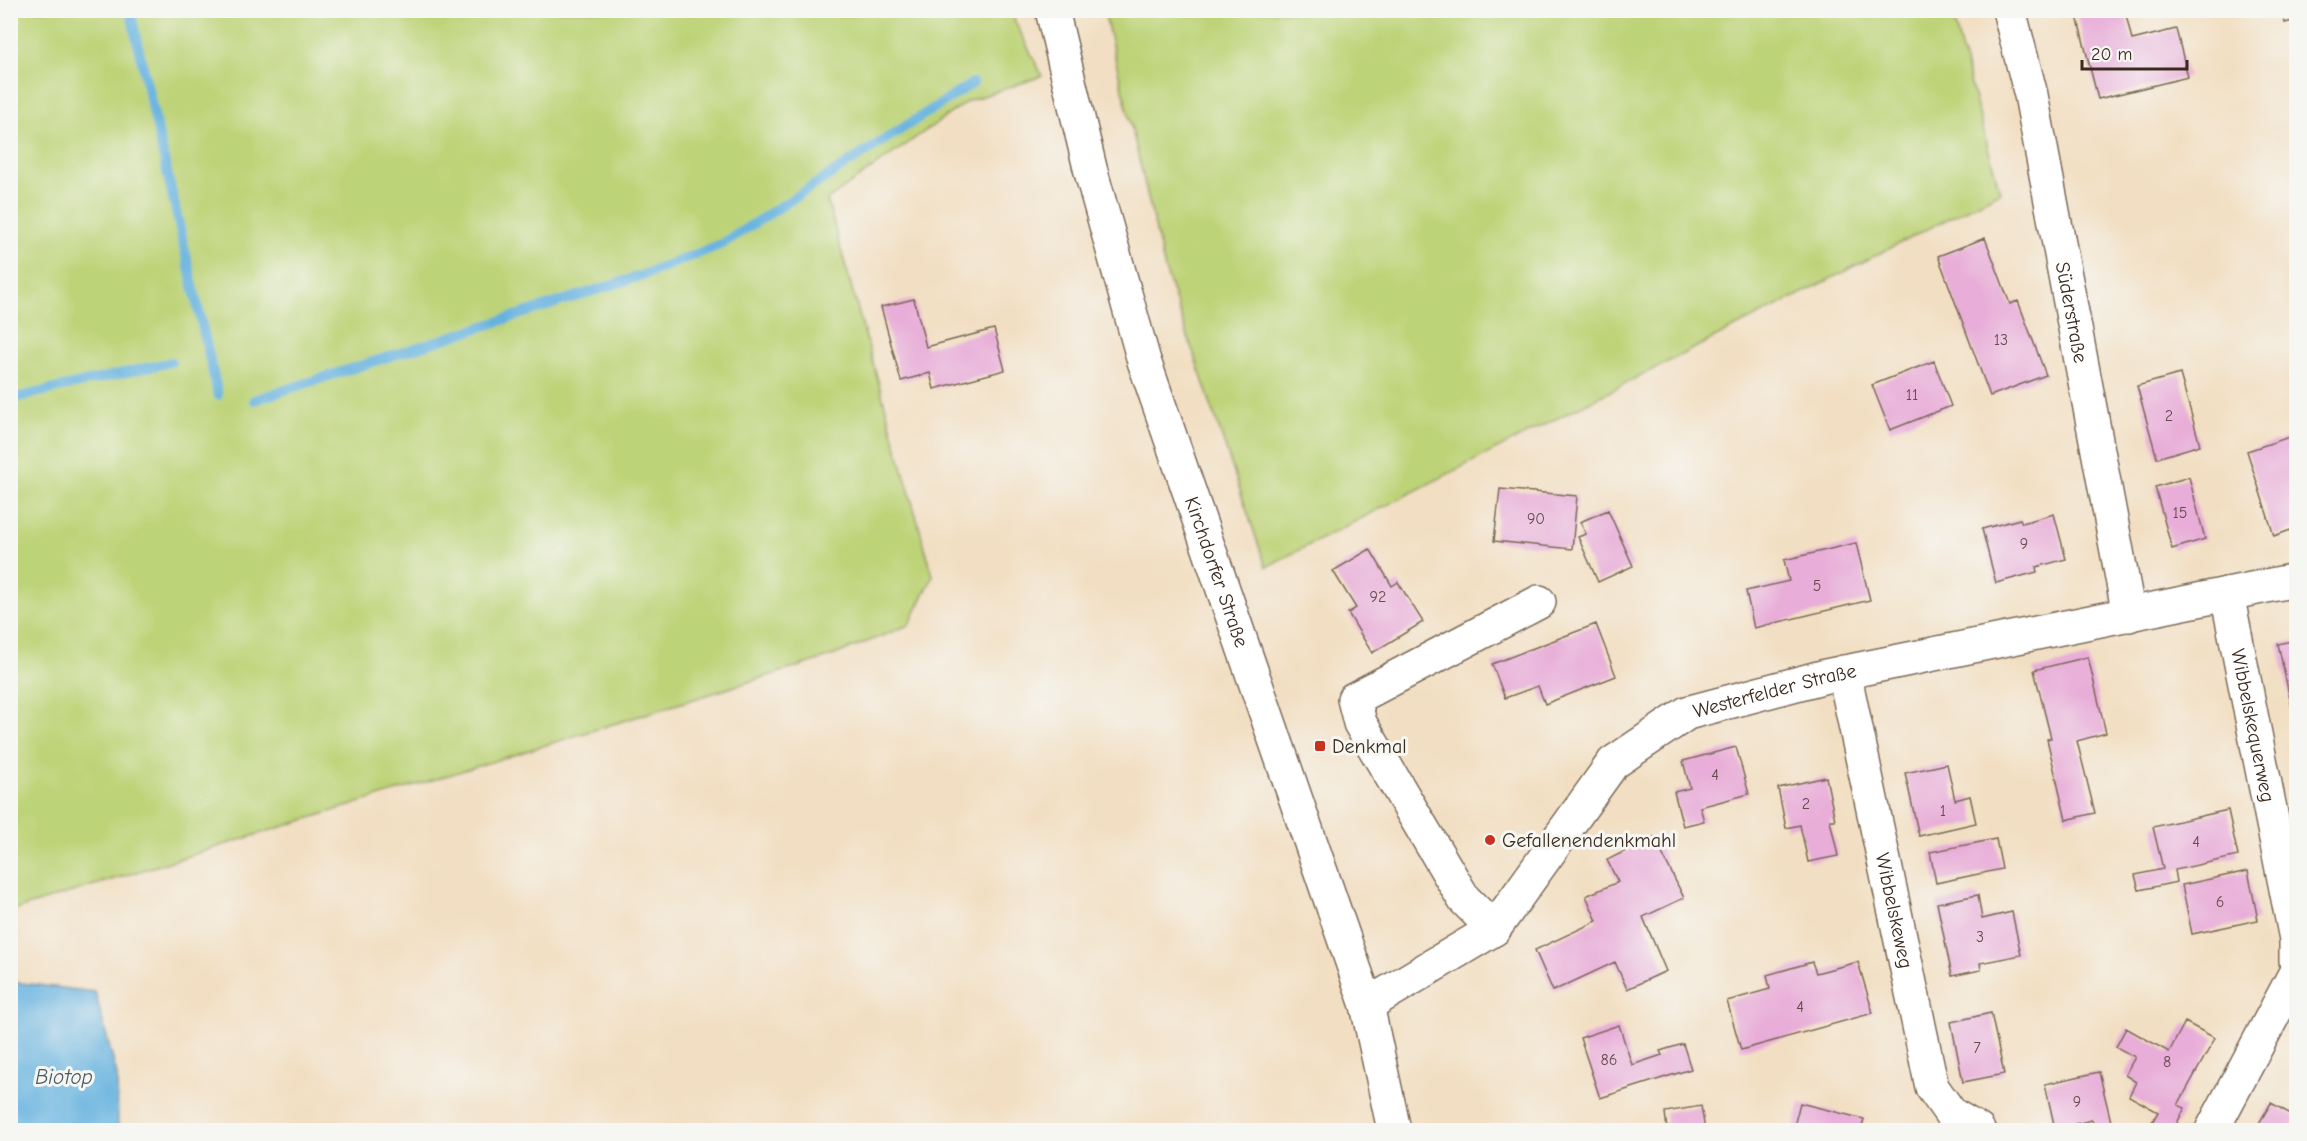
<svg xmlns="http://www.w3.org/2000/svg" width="2307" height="1141" viewBox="0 0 2307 1141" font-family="'Comic Neue',sans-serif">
	<rect width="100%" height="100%" fill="#f6f6f2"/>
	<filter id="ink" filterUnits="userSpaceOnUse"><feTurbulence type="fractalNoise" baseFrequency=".0167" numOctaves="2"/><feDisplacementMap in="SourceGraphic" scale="12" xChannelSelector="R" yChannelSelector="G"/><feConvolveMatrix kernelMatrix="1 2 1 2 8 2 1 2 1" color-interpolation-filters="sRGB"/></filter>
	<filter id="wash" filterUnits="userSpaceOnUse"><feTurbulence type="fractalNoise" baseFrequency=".008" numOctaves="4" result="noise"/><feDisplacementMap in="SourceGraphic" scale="24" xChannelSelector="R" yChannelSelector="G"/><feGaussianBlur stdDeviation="1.35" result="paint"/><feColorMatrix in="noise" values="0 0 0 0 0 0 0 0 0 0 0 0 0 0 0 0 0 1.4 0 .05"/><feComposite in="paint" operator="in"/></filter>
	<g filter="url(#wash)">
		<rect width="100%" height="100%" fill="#f2dfc3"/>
		<path fill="#bdd377" stroke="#7c7e4a" stroke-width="1.5" d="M11 10 1013 11 1014 19 1042 76 968 101 827 200 933 576 909 625 832 656 11 911Z
			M1104 11H1951L2000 192 1266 567 1165 269Z"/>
		<path fill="#66b2df" stroke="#506e7e" stroke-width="1.5" d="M13 982 95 992 117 1075 118 1130H11L10 983Z"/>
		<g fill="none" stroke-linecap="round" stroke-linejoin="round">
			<path stroke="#66b2df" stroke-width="10" d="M130 10 218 395
				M10 399 171 362
				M254 400 643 275 722 244 973 83"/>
		</g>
		<g id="blocks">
			<path fill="#e8add8" d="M2099 10H2125L2132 40 2176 29 2188 77 2098 99 2077 16Z
				M2282 10H2296V20L2285 23Z
				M1985 238 2010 304 2018 301 2046 375 1990 396 1938 256Z
				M914 299 926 347 994 329 1005 370 934 389 930 373 901 381 881 307Z
				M1934 361 1951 406 1890 430 1872 385Z
				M2180 374 2200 445 2157 458 2137 386Z
				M2296 435V528L2274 536 2247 451Z
				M2189 477 2205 539 2172 549 2155 487Z
				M1500 489 1577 496 1572 549 1494 541Z
				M1608 510 1633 566 1598 582 1578 537 1586 534 1580 522Z
				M2054 514 2066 559 2036 567 2037 572 1996 583 1982 529 2020 519 2022 523Z
				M1856 543 1870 600 1754 628 1746 591 1789 581 1784 560Z
				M1370 549 1392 586 1398 582 1423 622 1372 653 1348 613 1356 608 1333 571Z
				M1596 624 1616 676 1545 704 1538 686 1505 698 1492 664Z
				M2296 640V707L2292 708 2278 644Z
				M2088 657 2106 733 2077 741 2095 813 2066 820 2047 739 2051 738 2034 670Z
				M1736 747 1749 794 1700 807 1704 821 1683 826 1674 792 1690 788 1683 761Z
				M1947 764 1955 800 1970 796 1976 823 1919 836 1905 773Z
				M1826 777 1835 820H1830L1838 856 1808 862 1800 825 1786 828 1778 788Z
				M2228 810 2238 856 2175 870 2177 882 2139 890 2135 875 2163 869 2153 827Z
				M1654 837 1684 898 1643 917 1666 971 1627 989 1615 962 1553 991 1535 950 1597 921 1586 896 1618 882 1607 860Z
				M1996 839 2002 869 1936 883 1930 852Z
				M2248 871 2258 920 2192 934 2182 885Z
				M1978 895 1982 919 2012 912 2021 955 1980 963 1981 970 1952 976 1937 903Z
				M1812 962 1816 973 1858 962 1873 1013 1741 1050 1727 1001 1770 989 1767 975Z
				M1991 1013 2004 1074 1963 1082 1951 1022Z
				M2185 1022 2215 1038 2178 1105 2185 1108 2173 1130H2150L2148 1129 2158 1112 2129 1096 2136 1082 2125 1075 2135 1057 2116 1047 2126 1028 2169 1052Z
				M1619 1025 1632 1065 1662 1055 1660 1051 1683 1044 1691 1069 1600 1098 1580 1038Z
				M2099 1072 2113 1130H2095L2092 1120 2055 1129 2045 1084Z
				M1800 1103 1864 1119 1861 1130H1793Z
				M2271 1103 2296 1117V1130H2255Z
				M1701 1106 1705 1130H1667L1665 1112Z"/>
		</g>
	</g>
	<g filter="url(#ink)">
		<use href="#blocks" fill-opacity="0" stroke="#7b6958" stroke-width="1.5"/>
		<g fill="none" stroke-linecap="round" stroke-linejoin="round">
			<defs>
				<g id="minor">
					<path id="s1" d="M1052 10 1091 172 1144 361 1367 1005 1394 1130"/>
					<path id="s2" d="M2009 10 2031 95 2129 615"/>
					<path id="s3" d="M2227 594 2296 939V961"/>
					<path id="s4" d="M1844 672 1932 1087 1951 1114 1978 1130"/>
					<path d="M1494 929 1464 899 1360 723 1354 699 1539 602"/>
					<path id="s5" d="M1367 1005 1494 929 1613 763 1687 713 1826 676 2296 580"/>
					<path d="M2212 1130 2296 972"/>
				</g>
			</defs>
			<use href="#minor" stroke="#7b6958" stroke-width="36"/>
			<use href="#minor" stroke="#fff" stroke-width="33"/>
		</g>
	</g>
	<g fill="#c8321e" stroke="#f6f6f2" stroke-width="2">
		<rect x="1314" y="740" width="12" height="12" rx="3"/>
		<circle cx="1490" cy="840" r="6"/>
	</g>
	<g text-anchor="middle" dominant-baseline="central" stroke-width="6" stroke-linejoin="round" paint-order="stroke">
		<g font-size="16" fill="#664b4c">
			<text x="2001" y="340">13</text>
			<text x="1912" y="395">11</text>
			<text x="2169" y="416">2</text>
			<text x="2180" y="513">15</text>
			<text x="1536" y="519">90</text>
			<text x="2024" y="544">9</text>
			<text x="1817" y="586">5</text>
			<text x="1378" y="597">92</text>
			<text x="1715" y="775">4</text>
			<text x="1806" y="804">2</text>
			<text x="1943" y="811">1</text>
			<text x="2196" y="842">4</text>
			<text x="2220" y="902">6</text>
			<text x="1980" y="937">3</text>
			<text x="1800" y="1007">4</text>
			<text x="1977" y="1048">7</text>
			<text x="1609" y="1060">86</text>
			<text x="2167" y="1062">8</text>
			<text x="2077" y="1102">9</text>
		</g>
		<g font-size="20" fill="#3b2a1e" stroke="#f6f6f2">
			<text stroke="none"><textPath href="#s2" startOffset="309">Süderstraße</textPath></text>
			<text stroke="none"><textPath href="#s1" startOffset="586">Kirchdorfer Straße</textPath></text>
			<text stroke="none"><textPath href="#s5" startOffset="532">Westerfelder Straße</textPath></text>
			<text stroke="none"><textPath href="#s3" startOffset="134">Wibbelskequerweg</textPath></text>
			<text stroke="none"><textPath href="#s4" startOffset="244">Wibbelskeweg</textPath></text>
		</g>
		<g font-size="20" fill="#3b2a1e" stroke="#f6f6f2" text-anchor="start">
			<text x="1332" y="746">Denkmal</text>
			<text x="1502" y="840">Gefallenendenkmahl</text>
		</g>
		<g font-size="21" font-style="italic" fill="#4a5a62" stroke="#f6f6f2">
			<text x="64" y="1077">Biotop</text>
		</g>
	</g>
	<rect width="2307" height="1141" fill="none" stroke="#f6f6f2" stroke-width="36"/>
	<path d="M2082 60v9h105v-9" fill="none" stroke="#3b2a1e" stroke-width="3"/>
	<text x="2091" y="60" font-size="18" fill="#3b2a1e" stroke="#f6f6f2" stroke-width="4.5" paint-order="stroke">20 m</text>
</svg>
